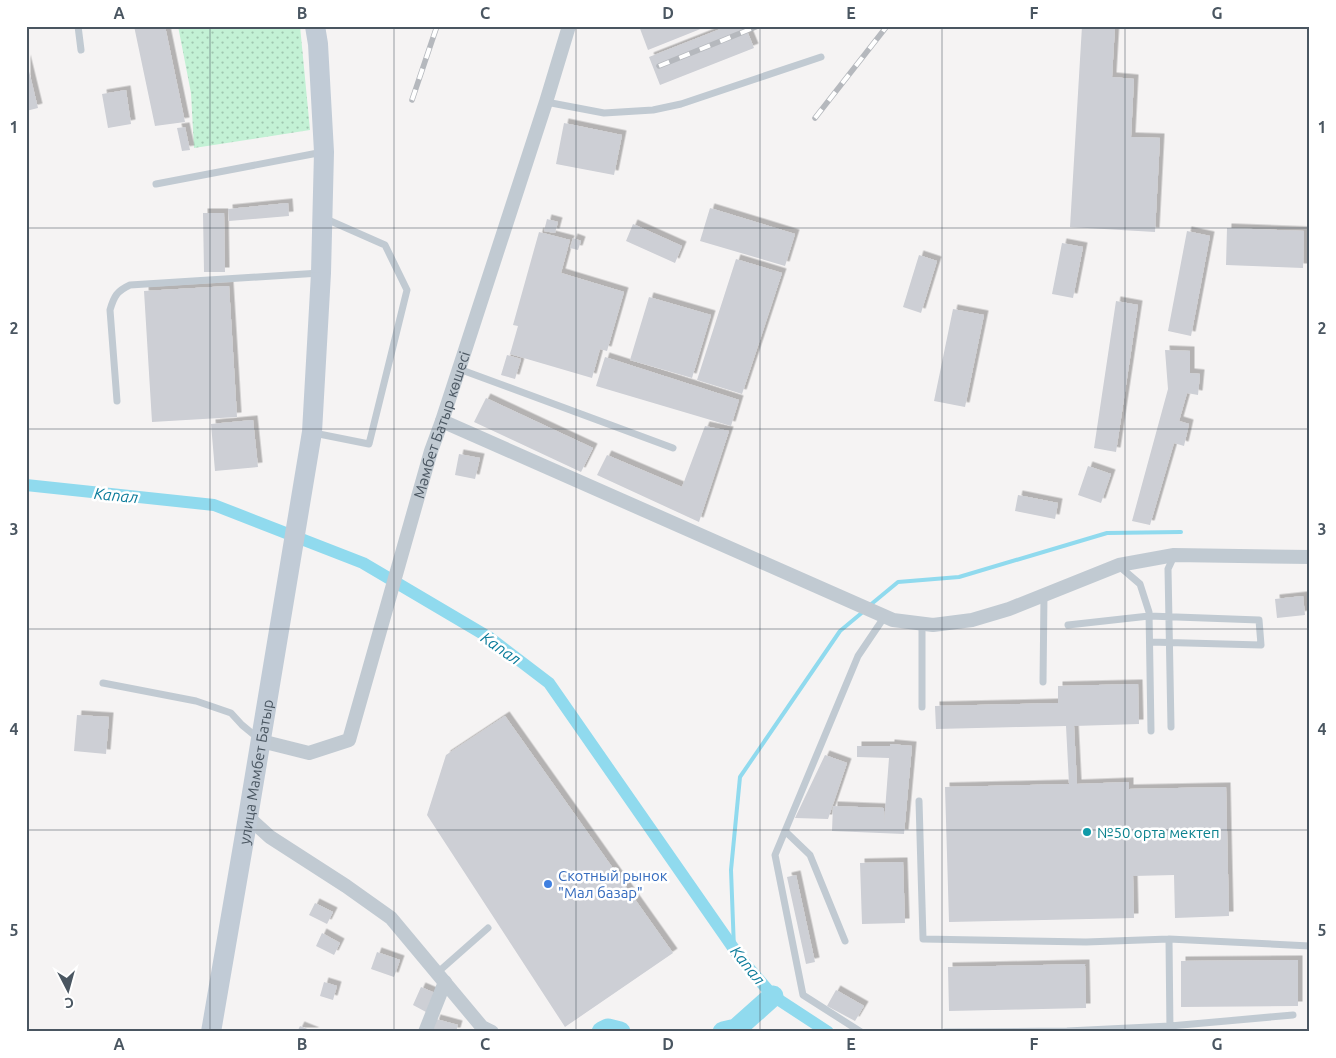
<svg xmlns="http://www.w3.org/2000/svg" width="1336" height="1058" viewBox="0 0 1336 1058" font-family="Ubuntu,sans-serif">
	<defs>
		<pattern id="grass-dots" width="8" height="8" patternUnits="userSpaceOnUse" patternTransform="scale(1.25)"><rect width="8" height="8" fill="#c3f1d5"/><path d="M2 2h.1M6 6h.1" fill="none" stroke="#a0c6b0" stroke-width="1.8" stroke-linecap="round"/></pattern>
		<filter id="shadow"><feDropShadow dx="4.5" dy="-4.5" stdDeviation="0" flood-color="#0004"/></filter>
	</defs>
	<rect width="100%" height="100%" fill="#f5f3f3"/>
	<path fill="url(#grass-dots)" d="M178 26H300L310 130 194 148 191 93Z"/>
	<g fill="none" stroke-linecap="round" stroke-linejoin="round">
		<path stroke="#90daee" stroke-width="4" d="M869 606 898 582 959 577 1107 533 1181 532
			M734 949 731 870 740 777 840 631 864 611"/>
		<path stroke="#90daee" stroke-width="12" d="M26 485 214 505 363 563 490 638 549 683 741 959 773 996 828 1032"/>
		<path stroke="#90daee" stroke-width="21" d="M602 1032 608 1029 620 1032
			M723 1032 736 1029 773 996"/>
	</g>
	<path fill="#cdcfd5" filter="url(#shadow)" d="M134 26H165L185 122 155 126Z
		M639 26H708L648 50Z
		M728 26H745L754 48 660 85 649 57Z
		M1082 26H1115L1112 77 1134 79 1131 137 1160 138 1155 232 1070 227Z
		M26 59 38 108 26 111Z
		M126 90 131 124 108 128 102 94Z
		M564 123 622 135 614 175 556 164Z
		M185 127 190 150 182 151 177 128Z
		M288 203 289 216 229 221 228 209Z
		M710 208 795 234 785 266 700 241Z
		M203 213H224L225 272H204Z
		M547 219 558 222 555 233 544 231Z
		M633 224 682 246 675 263 626 241Z
		M1227 228 1304 231 1303 268 1226 265Z
		M1187 231 1210 236 1191 336 1168 331Z
		M539 232 570 240 561 273 624 292 607 351 600 349 592 378 510 354 518 326 513 325Z
		M573 238 581 241 578 250 570 248Z
		M1062 243 1083 247 1073 298 1052 294Z
		M919 255 937 261 921 313 903 307Z
		M736 259 782 273 742 394 697 380Z
		M229 286 237 417 152 422 144 291Z
		M649 297 711 315 692 378 630 360Z
		M1116 301 1138 305 1116 452 1094 448Z
		M953 309 984 315 965 407 934 401Z
		M1165 350 1190 351V373L1200 374 1198 395 1187 393 1179 421 1189 424 1184 446 1174 443 1150 525 1132 521 1168 389Z
		M507 355 521 359 515 379 501 375Z
		M605 357 739 400 731 426 596 386Z
		M486 398 593 448 581 472 474 422Z
		M253 420 258 467 215 471 211 424Z
		M705 426 729 431 699 522 597 475 607 455 682 487Z
		M459 454 480 458 475 479 455 475Z
		M1088 466 1111 474 1101 503 1078 495Z
		M1018 495 1058 503 1055 519 1015 511Z
		M1303 596 1305 615 1277 618 1275 599Z
		M1138 684 1139 724 1074 726 1077 784 1129 782V789L1226 787 1229 916 1175 918 1174 875 1133 876 1134 918 949 922 945 787 1069 784 1066 726 936 729 935 706 1058 703V686Z
		M77 715 109 717 106 754 74 751Z
		M505 716 673 953 565 1027 427 815 446 755Z
		M890 744 912 746 904 834 832 831 833 806 884 808V824L889 758 857 757V746H890Z
		M825 755 847 763 828 819 795 818Z
		M903 862 905 923 862 924 860 863Z
		M796 875 815 962 806 964 787 877Z
		M315 903 333 912 327 924 309 915Z
		M322 933 340 943 334 955 316 946Z
		M377 952 400 960 394 977 371 969Z
		M1298 960V1006L1181 1007V961Z
		M1085 964 1086 1008 949 1011 948 967Z
		M324 982 337 986 333 1000 320 996Z
		M421 987 435 993 426 1012 413 1005Z
		M836 990 864 1006 855 1021 827 1006Z
		M436 1019 458 1025 456 1032H432Z
		M300 1026 315 1032H297Z"/>
	<g fill="none" stroke-linecap="round" stroke-linejoin="round">
		<path stroke="#c1cad2" stroke-width="7" d="M78 26 81 50
			M546 102 604 113 653 110 681 104 821 57
			M156 184 323 152
			M459 369 673 448
			M117 401 110 310C114 296 117 291 130 285L320 273
			M314 433 369 444 407 290 385 245 326 219
			M1119 566 1140 584 1149 612 1151 731
			M922 623V707
			M1068 625 1149 616 1259 620 1261 645 1150 642
			M1043 682 1044 595
			M103 683 196 701 231 713 242 725 259 739
			M1171 727 1168 569 1174 556
			M919 801 923 939 1086 942 1169 939 1170 1032
			M785 831 810 855 845 941
			M1169 939 1310 946
			M437 973 488 928
			M861 1032 803 995 775 855 858 656 885 616
			M945 1032 1067 1031 1170 1026 1293 1015"/>
		<g stroke="#c1cad2" stroke-width="14">
			<path d="M442 421 893 620 933 625 972 620 1009 609 1119 565 1174 555 1310 557"/>
			<path id="s1" d="M261 741 309 753 349 740 431 451 442 421 546 102 569 26"/>
			<path d="M248 817 270 837 346 886 391 918 482 1027 492 1032"/>
			<path d="M425 1032 445 982"/>
		</g>
		<path stroke="#c1cbd6" stroke-width="20" id="s2" d="M211 1032 248 817 312 432 321 273 324 152 318 44 315 26"/>
		<defs>
			<path id="rail" d="M659 66 758 26
				M412 100 437 26
				M815 118 887 26"/>
		</defs>
		<use href="#rail" stroke="#b5b8bd" stroke-width="5.5"/>
		<use href="#rail" stroke="#fff" stroke-width="4" stroke-dasharray="11" stroke-linecap="butt"/>
	</g>
	<path fill="none" stroke="#4a5661" stroke-width="1" stroke-opacity="0.55" d="M210 26V1032M394 26V1032M576 26V1032M760 26V1032M942 26V1032M1125 26V1032M26 228H1310M26 429H1310M26 629H1310M26 830H1310"/>
	<circle fill="#0f9aa8" stroke="#fff" stroke-width="2" cx="1087" cy="832" r="5"/>
	<circle fill="#3f7fe0" stroke="#fff" stroke-width="2" cx="548" cy="884" r="5"/>
	<g text-anchor="middle" dominant-baseline="central" stroke-width="5" stroke-linejoin="round" paint-order="stroke">
		<g font-size="15" fill="#4a5661" stroke="#fff">
			<text stroke="none"><textPath href="#s1" startOffset="420">Мәмбет Батыр көшесі</textPath></text>
			<text stroke="none"><textPath href="#s2" startOffset="264">улица Мамбет Батыр</textPath></text>
		</g>
		<g font-size="15" fill="#0d838f" stroke="#fff" text-anchor="start">
			<text x="1097" y="832">№50 орта мектеп</text>
		</g>
		<g font-size="15" fill="#366cbe" stroke="#fff" text-anchor="start">
			<text x="558" y="875">Скотный рынок<tspan x="558" dy="17">"Мал базар"</tspan></text>
		</g>
		<g font-size="16" font-style="italic" fill="#0c7c9b" stroke="#fff">
			<text transform="translate(116 495) rotate(6)">Капал</text>
			<text transform="translate(501 648) rotate(35)">Капал</text>
			<text transform="translate(748 965) rotate(51)">Капал</text>
		</g>
	</g>
	<rect width="1336" height="1058" fill="none" stroke="#ffffff" stroke-width="55"/>
	<g transform="translate(68 990) rotate(174)" stroke="#ffffff" stroke-width="4" paint-order="stroke">
	<path d="M0-4L9 19L0 12L-9 19Z" fill="#4a5661"/>
	<text y="-8" font-size="14" font-weight="bold" text-anchor="middle" fill="#4a5661">С</text>
	</g>
	<rect x="28" y="28" width="1280" height="1002" fill="none" stroke="#4a5661" stroke-width="2"/>
	<g font-size="16" text-anchor="middle" font-weight="bold" fill="#4a5661">
		<text x="119" y="19">A</text>
		<text x="302" y="19">B</text>
		<text x="485" y="19">C</text>
		<text x="668" y="19">D</text>
		<text x="851" y="19">E</text>
		<text x="1034" y="19">F</text>
		<text x="1217" y="19">G</text>
		<text x="14" y="133">1</text>
		<text x="1322" y="133">1</text>
		<text x="14" y="334">2</text>
		<text x="1322" y="334">2</text>
		<text x="14" y="535">3</text>
		<text x="1322" y="535">3</text>
		<text x="14" y="735">4</text>
		<text x="1322" y="735">4</text>
		<text x="14" y="936">5</text>
		<text x="1322" y="936">5</text>
		<text x="119" y="1050">A</text>
		<text x="302" y="1050">B</text>
		<text x="485" y="1050">C</text>
		<text x="668" y="1050">D</text>
		<text x="851" y="1050">E</text>
		<text x="1034" y="1050">F</text>
		<text x="1217" y="1050">G</text>
	</g>
</svg>
